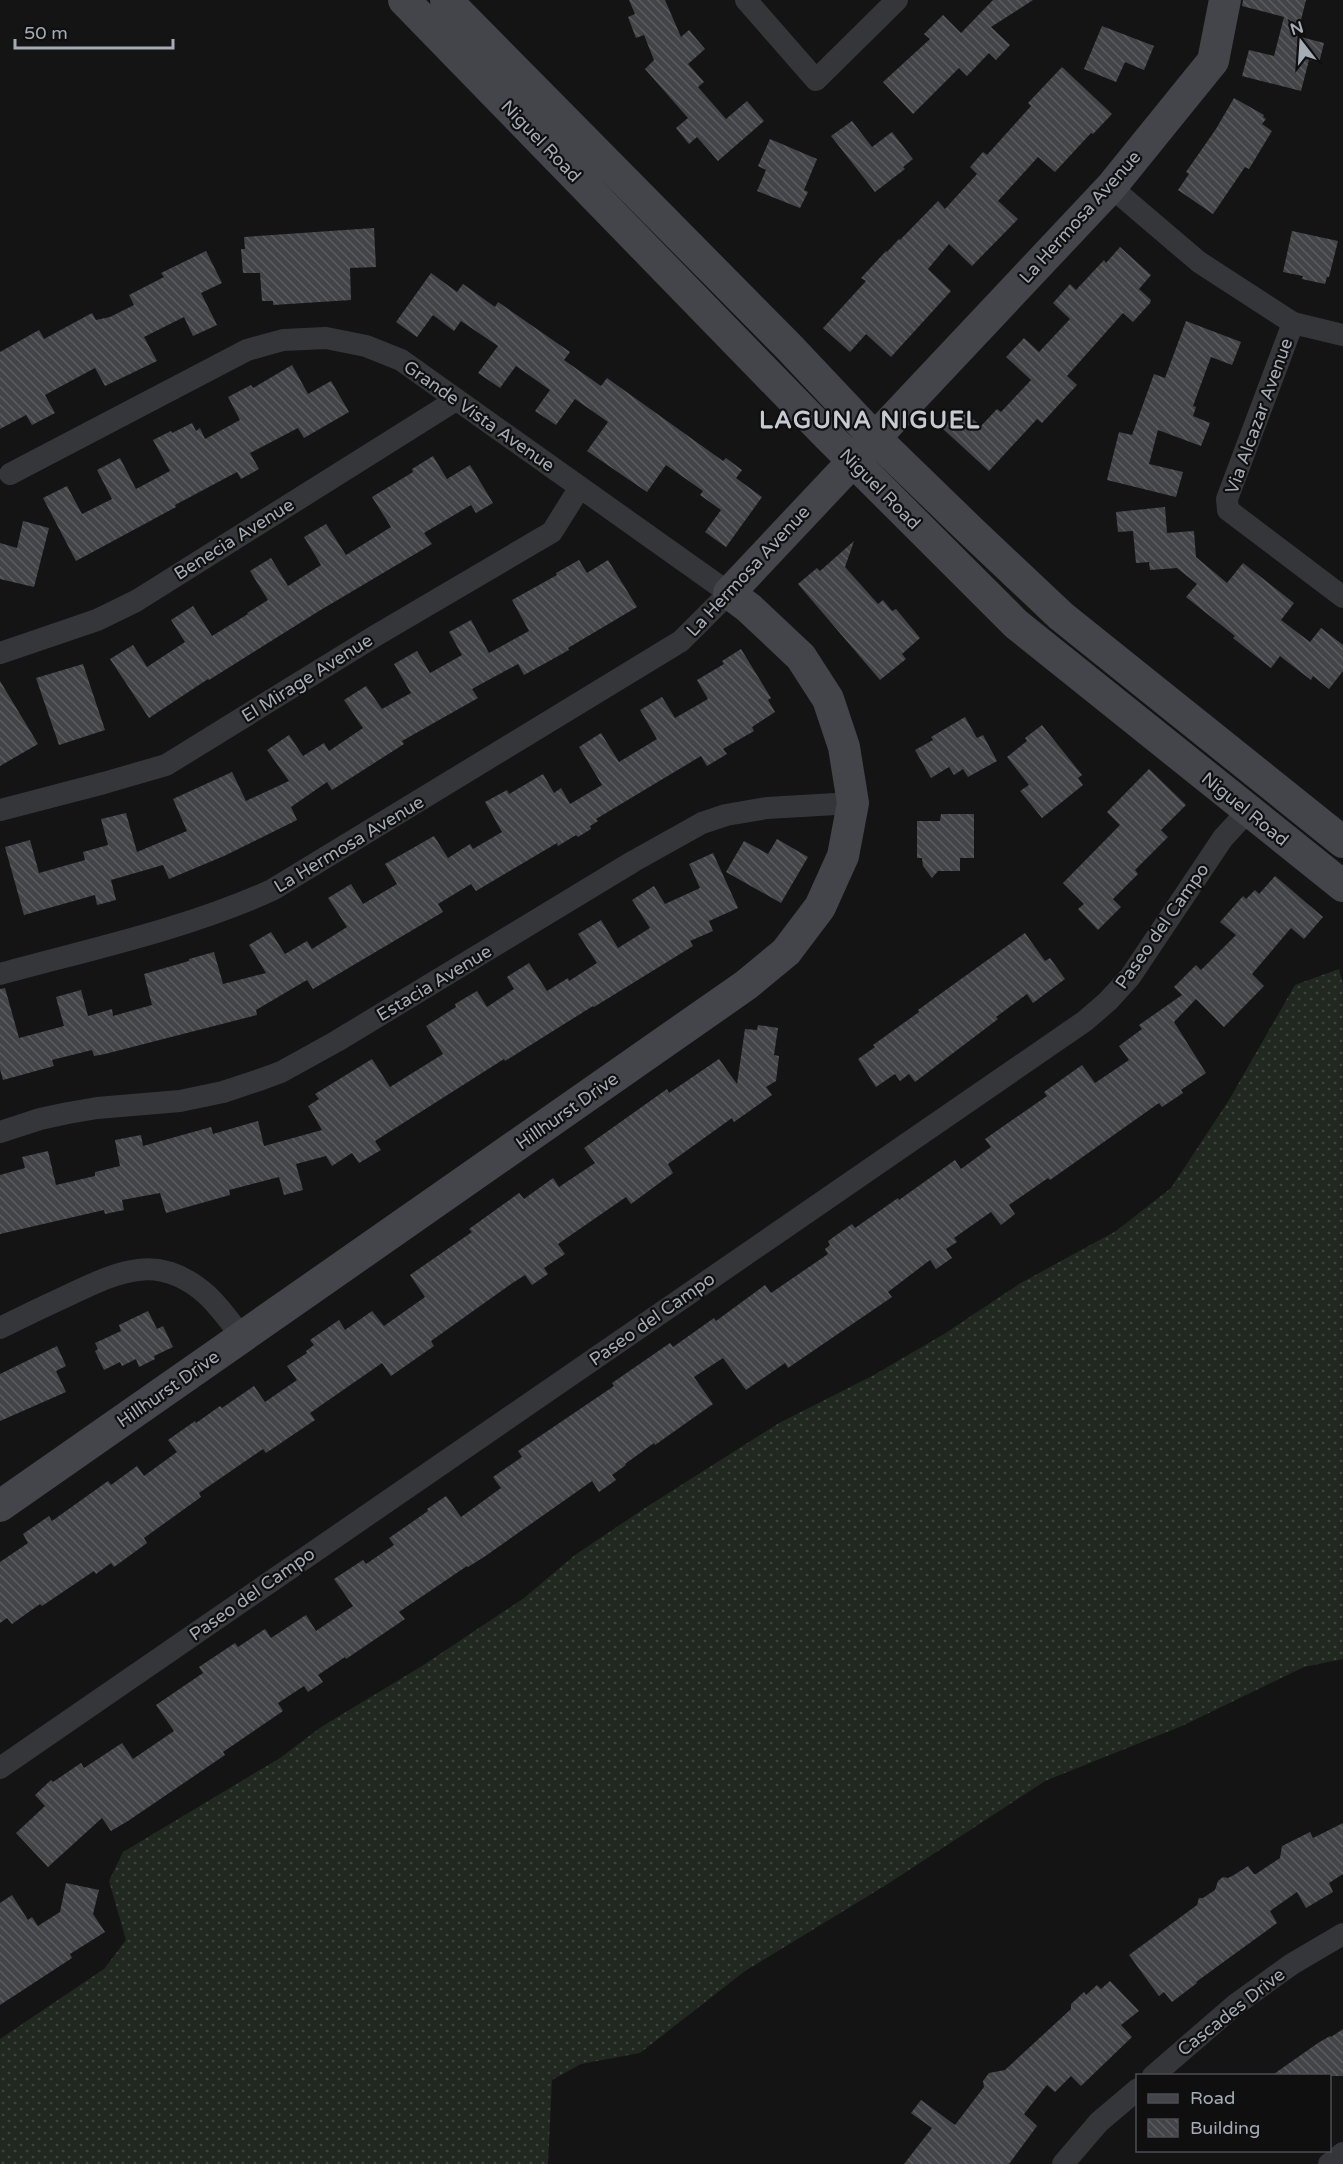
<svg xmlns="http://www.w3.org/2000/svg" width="1343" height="2164" viewBox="0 0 1343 2164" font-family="'Varela Round',sans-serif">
	<defs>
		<pattern id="grass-dots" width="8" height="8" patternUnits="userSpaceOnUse" patternTransform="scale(1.5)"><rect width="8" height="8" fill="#202820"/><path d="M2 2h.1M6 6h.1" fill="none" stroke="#3d443e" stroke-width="1.8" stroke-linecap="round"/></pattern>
		<pattern id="building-back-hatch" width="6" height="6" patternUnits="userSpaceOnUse" patternTransform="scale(1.5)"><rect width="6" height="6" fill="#434448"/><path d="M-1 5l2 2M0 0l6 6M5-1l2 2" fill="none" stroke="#5b5c60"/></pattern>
	</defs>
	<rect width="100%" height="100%" fill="#141415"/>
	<path fill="url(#grass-dots)" d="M1339 969 1343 984V1659L1304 1667 1182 1726 1045 1781 886 1885 745 1971 640 2053 581 2064 552 2080 548 2164H0V2039L104 1969 126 1940 109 1881 123 1852 280 1758 321 1727 422 1666 524 1598 575 1555 645 1508 779 1423 872 1376 944 1334 1019 1284 1116 1231 1171 1188 1229 1100 1295 985Z"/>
	<path fill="url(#building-back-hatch)" d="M629 0H665L681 37 689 30 705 49 688 64 704 82 698 87 726 119 747 101 764 121 718 161 697 137 689 144 676 128 688 118 645 69 654 60 644 35 636 38 628 17 635 14Z
		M993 0H1033L991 27 1010 45 996 60 989 53 967 76 959 68 913 114 883 82 930 39 924 34 943 15 961 33Z
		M1243 0H1306L1297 36 1324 43 1319 63 1309 60 1301 91 1242 76 1249 50 1274 56 1284 17 1242 6Z
		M1102 26 1154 46 1144 70 1125 62 1116 82 1084 69Z
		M1062 67 1112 114 1093 134 1091 133 1055 172 1038 157 998 201 1018 219 972 266 949 244 928 269 951 291 891 357 866 334 850 352 823 328 866 281 861 278 886 251 887 252 899 239 900 240 938 201 945 209 977 174 970 167 983 152 987 155 1031 106 1028 103Z
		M1234 98 1264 115 1263 117 1266 119 1262 124 1272 131 1249 169 1245 167 1213 214 1178 190 1189 174 1186 172 1216 129Z
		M852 121 872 147 892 132 913 159 903 167 905 169 875 192 831 136Z
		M770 139 817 159 804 190 808 192 800 208 757 191 766 170 758 166Z
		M374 228 376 267 350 268 351 300 273 305V301H262L260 273H243L241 249H245L244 237Z
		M1292 231 1338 241 1329 277H1327L1325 284 1302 279 1303 276 1283 272Z
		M1120 247 1151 275 1139 289 1151 300 1150 303 1133 322 1123 313 1067 376 1077 385 1042 423 1037 419 989 471 942 428 960 408 981 426 997 409 1001 412 1031 380 1006 357 1024 338 1039 352 1070 319 1053 303 1070 284 1076 290 1104 260 1106 263Z
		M206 251 222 283 201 293 217 325 193 336 184 317 144 337 157 361 105 386 95 368 45 395 55 413 32 425 26 415 0 429V352L39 330 44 339 92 313 96 320 110 317 134 305 129 295 164 277 161 273Z
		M431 273 457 292 463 284 495 307 498 302 570 352 564 360 601 386 607 378 723 461 726 458 742 470 736 478 762 497 726 547 705 532 721 510 700 495 703 491 666 465 647 492 587 451 608 422 575 399 556 425 535 411 550 390 516 366 500 388 478 373 498 346 461 321 454 331 433 315 417 337 396 322Z
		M1186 321 1241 342 1232 365 1211 357 1193 406 1196 407 1193 416 1210 423 1201 446 1158 430 1149 464 1183 472 1176 497 1107 480 1119 432 1132 435 1154 374 1165 378Z
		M292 365 308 394 331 381 349 412 304 438 298 428 250 453 259 469 241 479 237 472 175 505 176 507 76 561 43 498 67 486 82 514 112 499 97 470 120 458 136 489 170 471 153 440 171 431 172 433 192 423 196 431 200 428 205 439 240 420 228 397 251 385 253 388Z
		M433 456 447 479 470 465 493 503 476 513 471 505 424 533 432 544 319 611 209 680 208 679 149 718 110 659 133 645 147 667 185 642 171 620 193 606 212 636 248 614 247 613 268 600 250 571 271 558 288 586 321 565 304 537 326 524 346 555 391 527 372 497 413 472 412 469Z
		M1165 507 1167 533 1194 531 1196 557 1227 583 1243 563 1294 603 1281 620 1310 642 1321 628 1343 645V671L1329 689 1313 676 1311 680 1280 656 1271 668 1233 638 1235 636 1186 597 1197 584 1177 568 1150 570 1149 562 1136 563 1133 531 1118 532 1116 512Z
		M23 521 49 528 34 587 0 579V543L17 548Z
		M854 541 845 567 878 604 883 600 892 611 896 609 920 638 902 654 906 659 880 680 798 584 817 568 820 571Z
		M579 560 587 573 608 560 637 607 568 648 569 650 524 675 518 664 472 689 478 698 402 741 404 744 332 790 327 782 291 807 297 820 224 856 169 879 163 865 111 880 116 900 97 905 95 895 24 915 5 847 30 840 39 873 85 860 83 852 108 845 101 819 126 813 137 852 187 831 173 799 232 772 246 801 289 781 267 750 289 735 303 756 324 743 329 751 363 728 344 700 366 686 382 709 411 693 394 664 417 651 430 673 462 655 449 632 471 620 489 653 529 631 512 600 557 575 556 573Z
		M741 649 771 698 768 700 775 712 752 727 754 731 723 749 727 754 707 766 701 756 596 819 598 821 590 826 591 829 578 837 576 835 558 846 557 843 476 891 471 884 438 904 443 912 313 989 307 980 256 1010 257 1015 105 1054 94 1056 92 1050 52 1060 54 1066 3 1080 0 1069V989L5 988 19 1038 64 1026 56 997 81 990 88 1016 112 1009 113 1016 152 1005 144 974 189 961V959L214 952 223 984 266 973 249 945 271 932 285 954 307 941 312 949 347 927 328 898 351 884 363 904 397 884 385 864 434 836 448 858 470 844 473 849 502 832 485 802 507 790 509 794 543 774 554 793 561 788 570 804 602 785 579 747 601 733 619 762 657 739 640 710 662 697 675 718 708 699 697 680 724 664 722 661Z
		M83 664 105 730 59 745 36 678Z
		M0 681 38 744 0 766Z
		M965 717 977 738 983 735 997 761 968 777 963 769 954 775 949 767 931 778 915 750 933 740 931 737Z
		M1042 725 1082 775 1078 778 1083 785 1042 818 1020 791 1029 785 1007 757 1027 741 1025 738Z
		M1149 769 1186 805 1161 830 1168 837 1135 870 1138 874 1113 899 1121 907 1098 930 1078 909 1084 904 1063 883 1120 825 1107 812Z
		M941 814H974V858H960V871H938L932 878 923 866 922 858H917V821H940Z
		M777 839 808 857 781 903 726 872 744 841 768 854Z
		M713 853 738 908 709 921 713 931 690 941 693 946 594 1007 593 1006 505 1061 504 1059 375 1141 381 1150 359 1163 352 1153 332 1166 326 1156 296 1164 303 1190 284 1195 279 1177 229 1190 230 1195 166 1213 160 1193 122 1200 124 1210 105 1214 104 1210 0 1234V1175L25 1168 22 1157 48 1151 56 1185 95 1176V1172L120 1166 115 1140 141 1135 143 1146 211 1127 213 1134 258 1121 264 1146 322 1130 308 1106 319 1099 315 1094 372 1059 390 1087 443 1054 426 1026 456 1007 455 1004 477 991 487 1007 514 989 507 977 529 963 547 991 568 978 569 981 597 963 578 934 601 920 618 948 650 928 632 900 654 886 665 904 700 888 689 864Z
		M1275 876 1323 917 1304 939 1291 928 1252 974 1264 986 1224 1027 1196 999 1174 1022 1206 1073 1181 1090 1183 1093 1162 1107 1159 1103 1050 1180 1048 1178 1009 1205 1015 1214 1001 1225 991 1212 954 1238 957 1242 946 1249 952 1258 936 1269 930 1260 888 1292 892 1297 788 1368 785 1363 746 1390 723 1358 694 1377 713 1404 655 1445 654 1443 625 1464 626 1465 612 1475 616 1480 599 1492 592 1481 484 1557 468 1567 467 1566 399 1612 405 1619 346 1659 345 1657 318 1675 323 1682 308 1692 304 1686 278 1703 283 1711 223 1752 225 1755 128 1821 111 1831 102 1818 48 1867 16 1833 45 1806 35 1795 51 1780 53 1782 81 1763 84 1768 122 1743 133 1759 174 1731 156 1705 203 1673 199 1667 235 1643 238 1647 265 1629 271 1638 306 1615 316 1631 353 1606 334 1579 363 1560 366 1564 394 1545 389 1538 428 1511 427 1509 446 1496 461 1517 501 1488 493 1477 522 1457 518 1451 614 1386 612 1383 670 1343 673 1347 714 1318 716 1321 765 1285 771 1293 828 1254 825 1249 830 1245 828 1241 852 1224 855 1228 898 1198 899 1200 955 1160 961 1169 991 1147 985 1139 1047 1096 1044 1092 1082 1065 1095 1083 1129 1060 1119 1046 1142 1029 1139 1025 1182 995 1174 987 1196 965 1201 970 1236 935 1220 922 1243 896 1246 899 1255 890 1259 894Z
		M1025 933 1045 961 1050 958 1065 979 1033 1003 1027 994 996 1017 998 1019 915 1082 909 1074 900 1081 895 1074 876 1087 858 1059 875 1047 873 1045 919 1012 918 1010Z
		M758 1025 778 1028 774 1055 779 1056 776 1081 766 1087 772 1095 734 1122 732 1118 668 1164 673 1173 631 1204 626 1197 558 1244 565 1254 544 1268 548 1274 532 1285 525 1275 511 1284 431 1341 434 1346 391 1376 382 1363 310 1413 315 1420 266 1453 263 1449 199 1493 201 1497 144 1538 147 1543 114 1567 111 1563 96 1574 94 1571 42 1606 40 1604 12 1624 7 1618 0 1623V1562L28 1543 23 1534 49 1516 52 1521 108 1481 111 1485 137 1466 144 1476 177 1452 168 1440 195 1421 196 1423 220 1406 222 1408 254 1386 265 1402 297 1380 287 1366 307 1353 306 1351 314 1345 310 1340 339 1320 345 1330 372 1311 384 1326 425 1297 410 1275 472 1232 469 1229 519 1193 524 1199 553 1178 559 1187 595 1163 584 1148 667 1089 669 1093 719 1059 737 1084 745 1029 757 1030Z
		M148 1311 157 1329 163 1326 173 1347 154 1356 155 1359 139 1367 136 1359 122 1366 120 1362 104 1370 95 1351 98 1349 95 1343 121 1331 119 1325Z
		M57 1346 66 1366 56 1371 66 1392 0 1421V1374Z
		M1343 1823V1874L1329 1883 1333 1892 1306 1908 1297 1892 1270 1911 1277 1923 1196 1982 1197 1983 1172 2002 1164 1992 1159 1996 1129 1955 1197 1905 1199 1898H1203L1215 1890 1218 1881 1223 1877 1228 1878 1234 1875 1248 1866 1254 1874H1256L1280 1858 1282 1846 1310 1832 1313 1838Z
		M66 1883 99 1890 93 1914 105 1932 70 1954 72 1958 0 2005V1903L12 1895 28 1920 32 1917 38 1926 60 1912Z
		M1110 1981 1139 2011 1121 2025 1132 2037 1081 2086 1071 2076 1055 2092 1047 2085 1024 2114 1037 2126 1009 2164H904L932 2128 911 2113 921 2100 955 2125 984 2087 983 2081 989 2073 1005 2070 1071 2009V2004L1084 1992 1086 1995 1097 1985 1101 1989Z
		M1343 2029V2076H1271L1318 2043 1330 2036 1331 2037Z"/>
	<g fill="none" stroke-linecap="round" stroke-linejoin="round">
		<path stroke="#35363a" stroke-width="22" d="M746 0 816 80 897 0
			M1111 187 1199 262 1293 323 1343 335
			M1293 323 1227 499 1228 510 1343 597
			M0 653 97 620 136 601 456 400
			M0 810 104 783 166 765 375 636 552 532 580 487
			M0 974C91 949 186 929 272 890L681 641 729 593 401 360 366 346 326 338 283 340 247 350 10 474
			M0 1132 40 1119 68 1113 97 1108 180 1101 223 1092 262 1079 281 1072 337 1041 634 861 702 823 726 815 767 808 853 803
			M0 1328C24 1316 47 1305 71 1294 120 1271 159 1252 207 1295 220 1307 231 1323 242 1337
			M0 1768 1085 1021 1108 1001 1130 977 1223 838 1248 811
			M1153 2076 1235 2005 1292 1964 1343 1934
			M1063 2164 1099 2122 1138 2089
			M1329 2164 1343 2153"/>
		<path stroke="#43454a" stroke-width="32" d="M404 0 827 435 1016 624 1343 886
			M446 0 789 347 874 437 971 531 1061 616 1343 842
			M0 1506 746 985 786 952 820 907 843 856 853 803 844 747 828 699 801 657 749 608 729 593 1111 187 1213 61 1225 0"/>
	</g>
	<g text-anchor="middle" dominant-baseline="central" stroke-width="4.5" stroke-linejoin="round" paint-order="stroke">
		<g font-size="18" fill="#a5acb6" stroke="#0f0f10">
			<text transform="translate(541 141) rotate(46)">Niguel Road</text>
			<text transform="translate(1080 217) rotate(-48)">La Hermosa Avenue</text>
			<text transform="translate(479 416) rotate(35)">Grande Vista Avenue</text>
			<text transform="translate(1259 416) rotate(-70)">Via Alcazar Avenue</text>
			<text transform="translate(880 489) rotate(45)">Niguel Road</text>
			<text transform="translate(234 539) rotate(-32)">Benecia Avenue</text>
			<text transform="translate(748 571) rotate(-47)">La Hermosa Avenue</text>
			<text transform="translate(307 678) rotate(-32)">El Mirage Avenue</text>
			<text transform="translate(1245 809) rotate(39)">Niguel Road</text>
			<text transform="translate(349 844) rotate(-31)">La Hermosa Avenue</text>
			<text transform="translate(1162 926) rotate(-55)">Paseo del Campo</text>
			<text transform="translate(434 983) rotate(-31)">Estacia Avenue</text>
			<text transform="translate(567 1111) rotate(-35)">Hillhurst Drive</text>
			<text transform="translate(652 1319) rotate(-35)">Paseo del Campo</text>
			<text transform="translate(168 1389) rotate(-35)">Hillhurst Drive</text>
			<text transform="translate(252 1594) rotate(-35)">Paseo del Campo</text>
			<text transform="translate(1231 2012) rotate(-38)">Cascades Drive</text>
		</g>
		<g font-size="24" font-weight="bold" letter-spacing="1.5" fill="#c6cbd2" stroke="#0f0f10">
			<text x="870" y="420">LAGUNA NIGUEL</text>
		</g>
	</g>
	<rect x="1136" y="2074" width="195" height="78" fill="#0f0f10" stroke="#4b4e52" stroke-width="1.5"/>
	<rect x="1148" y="2094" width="30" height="9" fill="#43454a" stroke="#4b4e52" stroke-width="1.5"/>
	<text x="1190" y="2104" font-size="18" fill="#a5acb6">Road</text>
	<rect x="1148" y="2119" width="30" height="18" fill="url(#building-back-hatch)" stroke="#4b4e52" stroke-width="1.5"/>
	<text x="1190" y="2134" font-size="18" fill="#a5acb6">Building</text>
	<g transform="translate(1301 42) rotate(343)" stroke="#0f0f10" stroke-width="4.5" paint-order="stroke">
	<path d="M0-4.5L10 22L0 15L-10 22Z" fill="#a5acb6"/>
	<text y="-9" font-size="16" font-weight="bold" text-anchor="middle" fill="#a5acb6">N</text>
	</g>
	<path d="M15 39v9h158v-9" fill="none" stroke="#a5acb6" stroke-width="3"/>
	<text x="24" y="39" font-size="18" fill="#a5acb6" stroke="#0f0f10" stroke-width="4.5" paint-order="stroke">50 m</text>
</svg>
